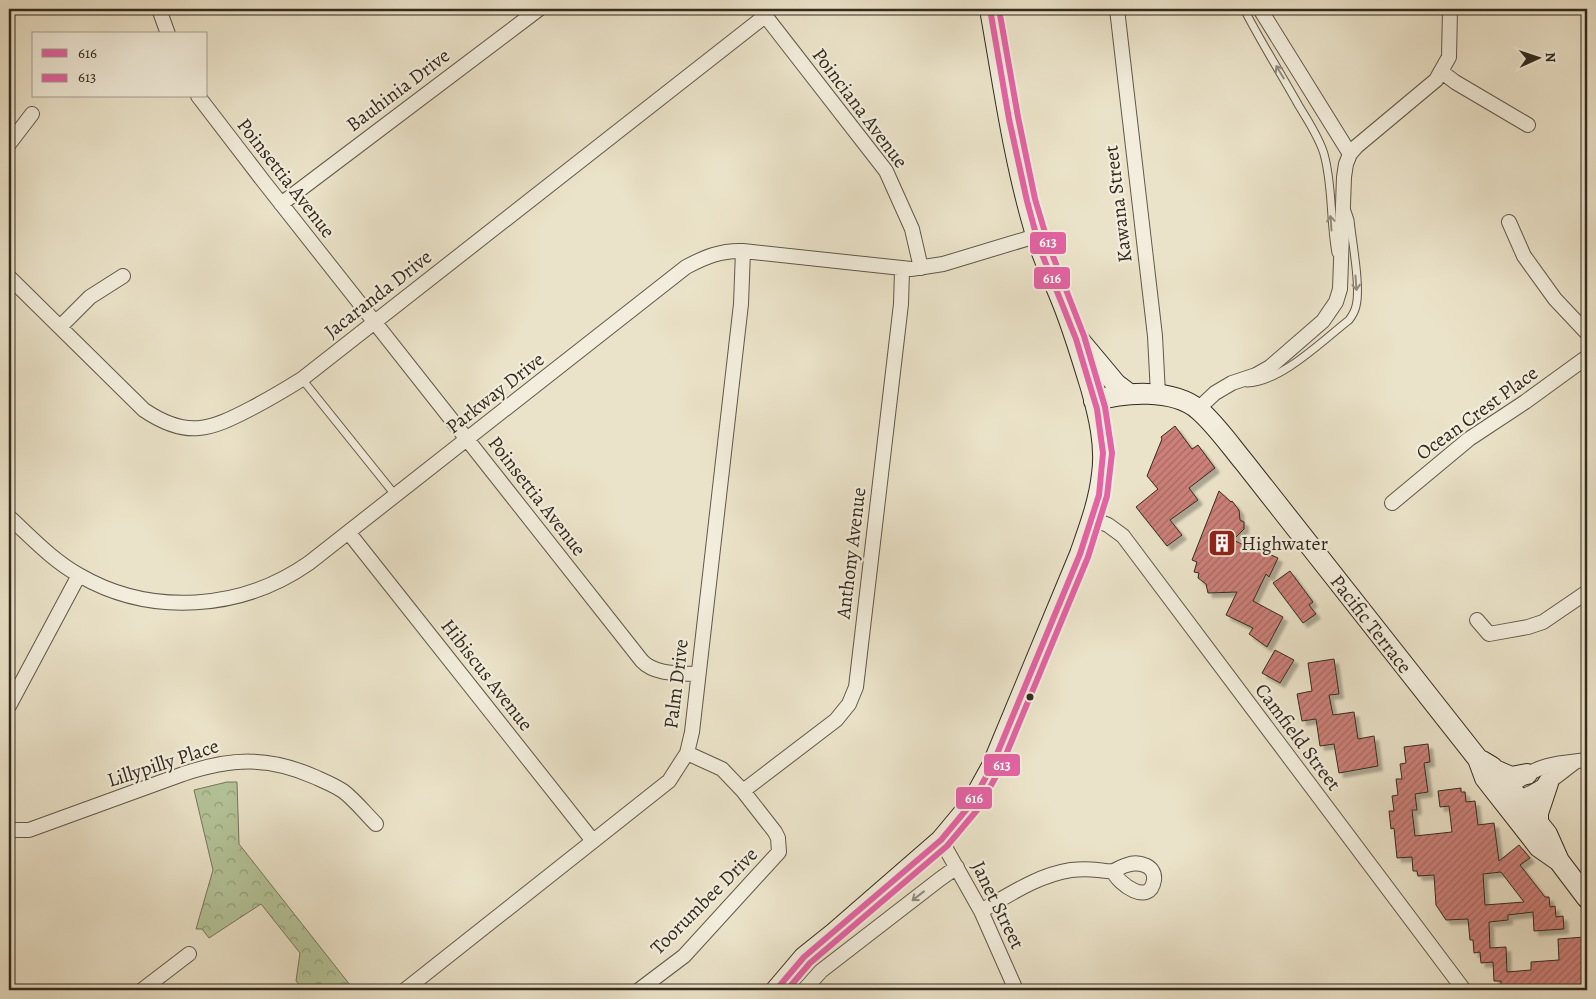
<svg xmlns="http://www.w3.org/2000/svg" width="1596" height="999" viewBox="0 0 1596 999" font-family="Alegreya,serif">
	<defs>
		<pattern id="park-crowns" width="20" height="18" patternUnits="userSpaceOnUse" patternTransform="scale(1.25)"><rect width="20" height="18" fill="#b4c499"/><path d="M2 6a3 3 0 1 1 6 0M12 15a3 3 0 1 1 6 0" fill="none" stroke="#939f7c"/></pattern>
		<pattern id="building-hatch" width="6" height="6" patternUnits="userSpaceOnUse" patternTransform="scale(1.25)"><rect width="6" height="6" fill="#cc8079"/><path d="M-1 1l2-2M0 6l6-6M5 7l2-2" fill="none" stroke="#a66963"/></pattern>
		<filter id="shadow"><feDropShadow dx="4.5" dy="4.5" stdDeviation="1" flood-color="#0004"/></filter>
	</defs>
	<rect width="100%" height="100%" fill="#ebe3c9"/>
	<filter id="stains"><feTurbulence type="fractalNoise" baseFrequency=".004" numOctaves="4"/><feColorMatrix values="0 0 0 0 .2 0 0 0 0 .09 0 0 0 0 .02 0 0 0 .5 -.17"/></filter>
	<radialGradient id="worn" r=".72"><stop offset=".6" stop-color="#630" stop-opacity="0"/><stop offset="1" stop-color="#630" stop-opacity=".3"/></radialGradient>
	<path fill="url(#park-crowns)" stroke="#74775c" d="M227 782H237L239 844 354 990H304L296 981 300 953 261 904 209 938 202 929H196L213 870 194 790Z"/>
	<path fill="url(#building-hatch)" stroke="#332a1f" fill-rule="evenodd" filter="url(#shadow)" d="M1175 426 1192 449 1198 445 1215 468 1189 488 1198 500 1170 520 1182 535 1167 546 1136 507 1158 489 1147 476 1162 439 1161 437Z
		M1219 491 1231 502 1232 501 1239 510 1240 520 1244 522V529L1233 540 1257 551 1258 549 1278 558 1269 577 1266 574 1253 601 1283 617 1267 647 1249 634 1253 628 1226 615 1237 592 1208 593 1206 584 1198 578 1199 573 1194 572 1197 562 1192 560Z
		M1290 571 1313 602 1309 605 1316 614 1303 623 1273 583Z
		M1275 650 1294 660 1280 683 1262 673Z
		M1334 659 1339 694 1329 695 1333 715 1354 712 1358 739 1374 736 1378 766 1339 773 1334 744 1320 746 1316 719 1302 721 1297 694 1312 691 1308 663Z
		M1428 744 1430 762 1424 763 1428 792 1415 794 1417 810H1412L1415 836 1452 832 1449 806 1440 807 1438 791 1461 788V792H1465L1466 802 1475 801 1478 825 1494 823 1499 861 1519 845 1530 858 1520 865 1545 897H1549L1550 907 1555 906 1556 917 1563 916 1564 929 1534 931 1533 912 1508 915V920L1489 922 1490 948 1506 947 1507 972 1531 970V962L1559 960 1558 939 1585 937 1587 990H1576V986L1551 988 1552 990H1501V981H1494L1493 962 1481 963 1480 952 1474 953 1473 940H1470L1468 919 1446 920 1436 905 1434 875 1418 876 1417 871H1413L1412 857 1397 858 1394 828 1391 829 1389 811H1394L1392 796 1398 795 1396 779H1402L1400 764 1406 763 1404 747ZM1501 872 1524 902 1485 905 1483 874Z"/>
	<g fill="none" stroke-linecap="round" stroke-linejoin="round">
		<defs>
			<path id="lane" d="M1244 9C1261 42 1281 74 1299 106 1308 121 1319 137 1324 154 1333 186 1330 221 1336 253
				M302 379 396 496
				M1247 383C1281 382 1322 341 1349 320 1352 316 1355 311 1356 306 1361 287 1352 241 1350 220L1347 211"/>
			<path id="street" d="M159 9 168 34
				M760 9 886 171 912 229 921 268
				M1117 9 1155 336 1158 394
				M1442 72 1455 82 1528 125
				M198 96 264 182 642 661C655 675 680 673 698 674
				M9 144 32 114
				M1350 154 1357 146 1436 80 1449 57 1450 9
				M281 204 539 9
				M1509 222 1524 256 1555 299 1587 333
				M9 277 144 410C187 439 210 430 252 408 269 399 286 389 302 379L765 16
				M60 327 90 297 123 276
				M1198 409 1215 393 1232 383 1256 375 1270 367 1323 321 1336 302 1340 289 1344 177 1346 164 1350 154 1260 9
				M1392 503 1469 439 1525 402 1587 357
				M9 517C31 537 52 560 79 575 151 617 242 610 309 563L686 267C705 257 721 250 743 251L911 269 943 264 1036 236
				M1093 519 1108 525 1123 536 1464 990
				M349 533 593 841
				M1477 620 1489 634 1528 627 1543 622 1587 592
				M9 706 79 575
				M1520 780C1540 763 1563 763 1587 760
				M743 791 836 720 849 704 856 687 901 304 902 270
				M1510 800C1536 795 1555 777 1575 762
				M9 830H29L183 774C231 758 268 756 315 777 324 781 334 785 343 791 355 800 365 813 376 824
				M941 840 981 911 1016 990
				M981 911C1009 895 1038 875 1071 870 1080 869 1089 869 1098 870 1102 870 1108 872 1113 871 1117 870 1122 866 1127 865 1138 861 1156 865 1154 880 1150 907 1118 884 1113 871
				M142 990 189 954
				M405 990 669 781 687 753 692 732 741 304 743 251
				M639 990 684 956 779 852 778 838 775 832 743 791 722 769 687 753
				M804 990 821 971 940 879 957 867"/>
			<path id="secondary" d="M1080 341 1116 384 1128 393
				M1094 401C1124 392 1173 388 1199 410 1216 425 1230 445 1244 462L1478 759 1485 778 1539 847 1559 861
				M1482 761 1492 767 1504 780 1547 834 1559 861 1587 898
				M1495 770 1511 777 1527 774
				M1538 823V813L1548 783
				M776 990 804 957 834 933 941 840 971 804 992 766 1080 554C1089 528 1099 502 1102 474 1106 446 1099 416 1091 388 1083 362 1075 335 1065 309 1055 282 1041 256 1034 228 1013 156 1003 82 990 9"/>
		</defs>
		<use href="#lane" stroke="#61584a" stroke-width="9"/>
		<use href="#street" stroke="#61584a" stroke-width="16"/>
		<use href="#secondary" stroke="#332a1f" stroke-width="22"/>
		<use href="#lane" stroke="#f2eddc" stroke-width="7"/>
		<use href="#street" stroke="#f2eddc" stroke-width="14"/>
		<use href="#secondary" stroke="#f2eddc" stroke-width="20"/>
		<defs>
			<path id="bus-1" d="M776 990 804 957 941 840 971 804 992 766 1080 554 1099 495 1103 453 1097 409 1076 339 1040 249 1027 201 1009 119 990 9"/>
			<path id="bus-2" d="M787 990 810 963 947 846 978 809 1000 769 1088 557 1107 496 1112 453 1105 407 1084 336 1049 246 1035 199 1018 117 999 9"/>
		</defs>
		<use href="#bus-1" stroke="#f2eddc" stroke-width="10"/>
		<use href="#bus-2" stroke="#f2eddc" stroke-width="10"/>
		<use href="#bus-1" stroke="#e463a4" stroke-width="6"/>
		<use href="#bus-2" stroke="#e463a4" stroke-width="6"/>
	</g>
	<defs><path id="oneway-shaft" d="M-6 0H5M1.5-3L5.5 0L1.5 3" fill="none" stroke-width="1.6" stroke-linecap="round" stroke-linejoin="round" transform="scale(1.25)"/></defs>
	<g stroke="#928c7e">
		<use href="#oneway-shaft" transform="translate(1280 72) rotate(-121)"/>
		<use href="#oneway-shaft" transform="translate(1331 223) rotate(-94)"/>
		<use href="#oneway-shaft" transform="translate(1356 283) rotate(86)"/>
		<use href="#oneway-shaft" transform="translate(918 896) rotate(142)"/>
	</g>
	<defs>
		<symbol id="building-square" viewBox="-11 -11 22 22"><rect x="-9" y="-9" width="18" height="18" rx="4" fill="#8f2418" stroke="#f2eddc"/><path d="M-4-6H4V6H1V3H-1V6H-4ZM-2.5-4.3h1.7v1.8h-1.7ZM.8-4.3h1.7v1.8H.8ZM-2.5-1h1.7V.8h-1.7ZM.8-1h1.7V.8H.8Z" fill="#fff"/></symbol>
	</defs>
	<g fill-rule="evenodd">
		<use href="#building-square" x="1206" y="527" width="32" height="32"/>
	</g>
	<circle fill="#332a1f" stroke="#f2eddc" stroke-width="2" cx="1030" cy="697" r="4.5"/>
	<g text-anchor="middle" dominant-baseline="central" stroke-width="4.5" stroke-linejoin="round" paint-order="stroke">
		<g font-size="20" fill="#332a1f" stroke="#f2eddc">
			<text transform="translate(398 90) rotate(-37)">Bauhinia Drive</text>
			<text transform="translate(860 108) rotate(53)">Poinciana Avenue</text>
			<text transform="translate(286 178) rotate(52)">Poinsettia Avenue</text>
			<text transform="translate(1118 204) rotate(-97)">Kawana Street</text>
			<text transform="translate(378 294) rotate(-38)">Jacaranda Drive</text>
			<text transform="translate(495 393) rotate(-38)">Parkway Drive</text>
			<text transform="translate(1477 413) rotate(-36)">Ocean Crest Place</text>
			<text transform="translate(537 496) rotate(52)">Poinsettia Avenue</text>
			<text transform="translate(851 553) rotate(-83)">Anthony Avenue</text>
			<text transform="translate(1371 624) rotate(52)">Pacific Terrace</text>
			<text transform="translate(487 675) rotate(52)">Hibiscus Avenue</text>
			<text transform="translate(676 684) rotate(-83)">Palm Drive</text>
			<text transform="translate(1298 737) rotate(53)">Camfield Street</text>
			<text transform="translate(163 763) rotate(-18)">Lillypilly Place</text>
			<text transform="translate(704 901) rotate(-45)">Toorumbee Drive</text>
			<text transform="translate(998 905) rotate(64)">Janet Street</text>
		</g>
		<g font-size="20" fill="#332a1f" stroke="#f2eddc" text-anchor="start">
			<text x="1241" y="543">Highwater</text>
		</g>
	</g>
	<g stroke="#f2eddc" stroke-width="2">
		<rect x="1029" y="231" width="38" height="24" rx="5" fill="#e463a4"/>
		<rect x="1033" y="266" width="38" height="24" rx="5" fill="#e463a4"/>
		<rect x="983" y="753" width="38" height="24" rx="5" fill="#e463a4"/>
		<rect x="955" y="786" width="38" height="24" rx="5" fill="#e463a4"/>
	</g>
	<g font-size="14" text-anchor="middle" font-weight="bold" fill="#fff">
		<text x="1048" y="247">613</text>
		<text x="1052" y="283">616</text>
		<text x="1002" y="770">613</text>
		<text x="974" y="803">616</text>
	</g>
	<rect width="1596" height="999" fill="none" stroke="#ebe3c9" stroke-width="30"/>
	<rect x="10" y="10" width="1576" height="979" fill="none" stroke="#332a1f" stroke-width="2.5"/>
	<rect x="15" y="15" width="1566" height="969" fill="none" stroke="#332a1f"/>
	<rect x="32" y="32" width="175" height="65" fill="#f2eddc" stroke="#a69f90"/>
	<rect x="42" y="49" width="25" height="8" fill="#e463a4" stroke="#a69f90"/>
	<text x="78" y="58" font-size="15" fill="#332a1f">616</text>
	<rect x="42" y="74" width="25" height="8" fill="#e463a4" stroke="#a69f90"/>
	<text x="78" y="82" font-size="15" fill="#332a1f">613</text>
	<g transform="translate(1538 58) rotate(87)" stroke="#f2eddc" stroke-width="4" paint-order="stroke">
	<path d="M0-4L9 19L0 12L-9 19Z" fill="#332a1f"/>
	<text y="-8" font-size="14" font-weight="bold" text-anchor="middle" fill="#332a1f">N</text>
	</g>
	<rect width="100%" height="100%" filter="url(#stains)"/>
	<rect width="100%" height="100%" fill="url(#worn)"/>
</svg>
